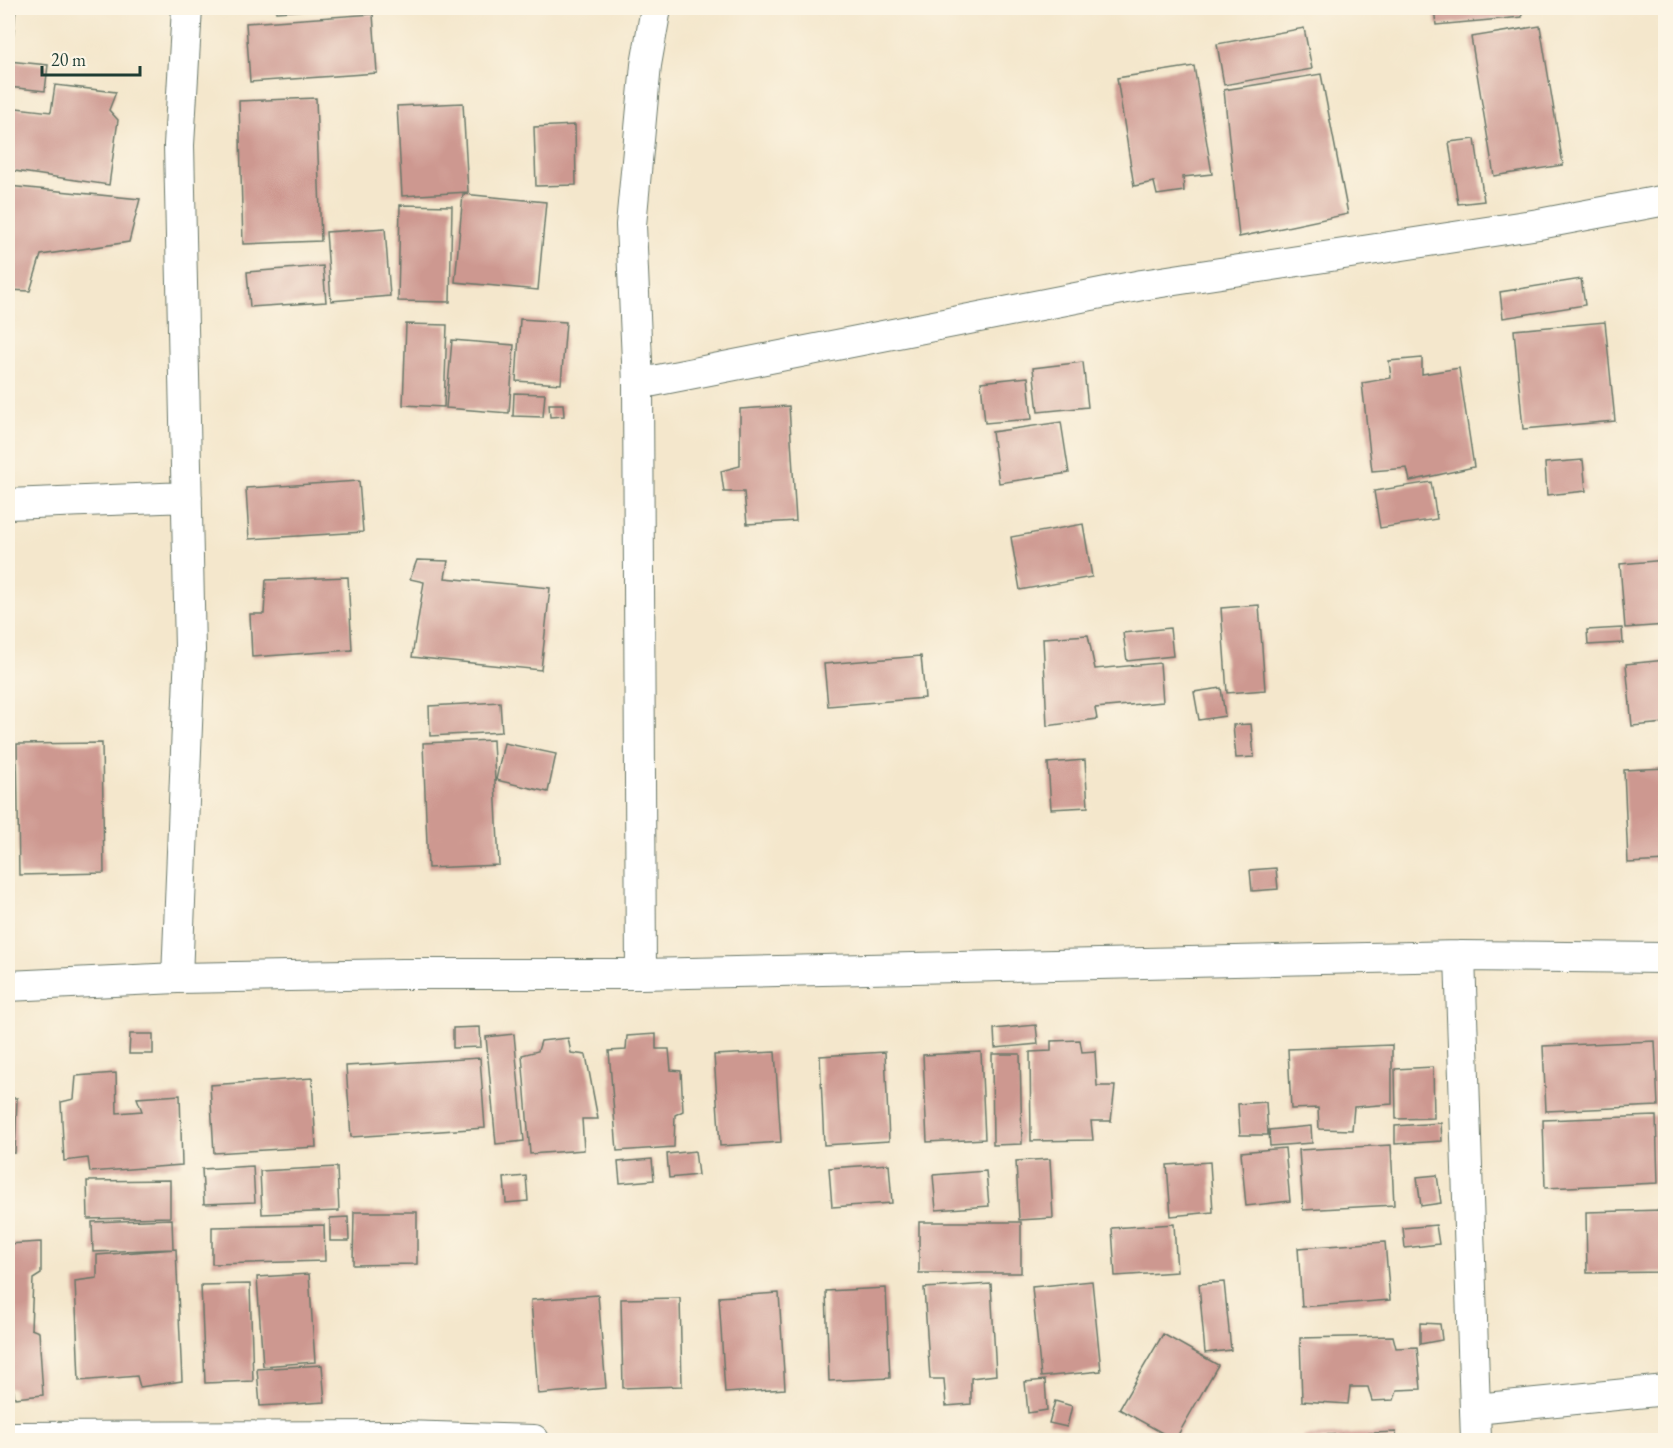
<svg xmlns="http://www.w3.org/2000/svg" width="1673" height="1448" viewBox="0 0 1673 1448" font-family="'EB Garamond',serif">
	<rect width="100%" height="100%" fill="#fcf5e5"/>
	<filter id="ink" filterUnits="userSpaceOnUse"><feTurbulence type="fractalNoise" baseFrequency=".0167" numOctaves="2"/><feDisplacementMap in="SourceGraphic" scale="12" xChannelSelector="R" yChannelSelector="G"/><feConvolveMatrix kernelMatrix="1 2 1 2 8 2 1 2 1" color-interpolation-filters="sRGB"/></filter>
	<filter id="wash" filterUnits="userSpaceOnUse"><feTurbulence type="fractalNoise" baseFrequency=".008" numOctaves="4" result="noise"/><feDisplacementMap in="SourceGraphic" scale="24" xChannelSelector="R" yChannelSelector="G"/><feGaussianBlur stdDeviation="1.35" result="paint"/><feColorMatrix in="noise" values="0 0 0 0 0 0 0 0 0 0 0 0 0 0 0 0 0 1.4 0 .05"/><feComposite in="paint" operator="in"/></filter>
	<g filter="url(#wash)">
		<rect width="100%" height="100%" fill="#f4e7cc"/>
		<g id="blocks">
			<path fill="#cd9890" d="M8 8H16L12 50H8Z
				M276 8H321V9L276 12Z
				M1434 8H1521L1522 17 1436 25Z
				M373 14 377 73 250 82 246 23Z
				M1540 26 1563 165 1494 176 1471 37Z
				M1304 28 1312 69 1224 85 1217 44Z
				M8 61 48 65 45 91 8 87Z
				M1194 66 1212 174 1183 177 1184 191 1157 195 1154 182 1134 186 1117 78Z
				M1321 74 1348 214 1239 237 1224 90Z
				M55 85 116 92 109 110 118 120 109 185 8 170V107L51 112Z
				M316 98 321 241 243 244 239 101Z
				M463 103 468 192 402 196 397 106Z
				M575 125 576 185 536 186 534 127Z
				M1475 139 1484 201 1458 204 1449 142Z
				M8 186 140 199 129 242 41 255 30 291 8 290Z
				M463 194 546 202 538 290 455 282Z
				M400 205 452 206 450 302 398 301Z
				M385 228 390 296 331 301 326 232Z
				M323 266 326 302 250 307 247 272Z
				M1581 279 1585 305 1503 318 1500 292Z
				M520 319 566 322 561 384 516 381Z
				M1605 322 1615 421 1523 429 1514 330Z
				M406 324 447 325 444 407 403 405Z
				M452 340 514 345 509 413 446 408Z
				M1422 358V374L1459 368 1474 467 1410 481 1407 468 1372 471 1362 383 1391 378 1389 361Z
				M1083 362 1088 407 1038 412 1033 368Z
				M1028 377 1032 419 985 423 981 382Z
				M514 393 545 394 543 417 513 416Z
				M549 404H563L564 416 550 417Z
				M789 406 796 521 747 524 744 492H724L721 471 740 466V409Z
				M1061 422 1069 473 999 483 992 432Z
				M1583 460 1586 491 1547 495 1545 463Z
				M359 481 363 532 249 539 246 488Z
				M1431 482 1437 519 1380 528 1374 491Z
				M1083 524 1092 577 1020 590 1011 537Z
				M417 560 448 561 445 578 550 588 541 670 412 657 424 582 410 579Z
				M1666 560V625L1625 628 1620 564Z
				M348 577 352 650 252 657 250 614H264L266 580Z
				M1259 605 1265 690 1227 693 1221 608Z
				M1170 628 1173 656 1127 661 1123 633Z
				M1622 628 1623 643 1588 645 1587 630Z
				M1088 635 1095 669 1160 663 1163 702 1095 708 1097 719 1047 726 1043 638Z
				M921 656 925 698 828 706 824 664Z
				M1666 660V723L1632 726 1626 664Z
				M1221 688 1225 716 1199 720 1194 692Z
				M500 702 502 732 430 736 429 706Z
				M1251 724 1254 757 1236 758 1233 725Z
				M493 740 499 865 428 868 423 743Z
				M102 743 104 873 19 875 17 744Z
				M504 743 556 754 548 792 496 780Z
				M1085 760 1088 807 1051 809 1048 763Z
				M1666 768V861L1628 863 1624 770Z
				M1276 868 1278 889 1252 891 1250 870Z
				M1036 1025 1038 1044 995 1048 994 1029Z
				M480 1027 481 1047 453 1048V1028Z
				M130 1034H153V1054H129Z
				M514 1034 524 1141 496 1144 486 1037Z
				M656 1034V1049H669L671 1070 681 1071 683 1111 675 1115 674 1147 617 1151 609 1051 626 1050 627 1036Z
				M568 1038 571 1053 586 1055 598 1119H582L584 1150 530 1154 522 1055 538 1051 541 1041Z
				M1080 1040 1082 1052 1095 1051 1097 1086H1115L1111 1121H1091L1093 1140 1031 1141 1030 1052 1051 1051V1041Z
				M1655 1041 1658 1106 1546 1111 1543 1046Z
				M1392 1045V1104L1354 1107 1352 1130 1319 1129 1318 1108 1291 1109 1288 1049Z
				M775 1052 781 1142 720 1146 714 1055Z
				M885 1052 889 1141 824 1145 820 1056Z
				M981 1052 985 1139 927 1142 923 1055Z
				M992 1054H1020L1022 1144 993 1145Z
				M480 1058 485 1128 351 1137 346 1066Z
				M1433 1067 1434 1118 1396 1119 1395 1069Z
				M116 1073 117 1113 142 1111 137 1098 180 1095 182 1165 90 1172 88 1158 64 1161 61 1102 74 1099 76 1076Z
				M312 1078 316 1147 214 1153 210 1085Z
				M8 1098H17L15 1153H8Z
				M1266 1102 1268 1135H1240L1238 1104Z
				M1656 1116 1658 1183 1545 1188 1543 1120Z
				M1441 1123 1442 1141 1395 1144V1126Z
				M1311 1126 1312 1143 1270 1146 1269 1130Z
				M1391 1145 1394 1205 1303 1210 1299 1150Z
				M1285 1148 1290 1201 1246 1206 1241 1152Z
				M695 1151 698 1175 669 1178 667 1154Z
				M652 1159 654 1180 620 1183 618 1162Z
				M1050 1159 1053 1218 1019 1220 1016 1161Z
				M1210 1162 1213 1212 1171 1216 1167 1165Z
				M889 1164 892 1203 832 1207 829 1168Z
				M253 1166 255 1202 204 1204 202 1169Z
				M337 1167 339 1211 262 1214 260 1171Z
				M986 1171 989 1206 936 1210 933 1175Z
				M1437 1175 1441 1203 1421 1206 1417 1177Z
				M526 1176 528 1201 506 1203 504 1178Z
				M170 1180V1217L88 1219 87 1181Z
				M1664 1210 1665 1272 1587 1273 1586 1212Z
				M354 1212H417V1264L353 1265Z
				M348 1217 349 1241H330V1218Z
				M172 1219 173 1249 93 1252 92 1222Z
				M919 1222H1021V1273H919Z
				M1174 1224 1177 1272 1115 1276 1112 1228Z
				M324 1225 325 1261 212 1264V1227Z
				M1436 1225 1439 1244 1405 1248 1403 1228Z
				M41 1242V1274L33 1279 31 1329 39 1332 43 1395 15 1398 13 1388H8V1244Z
				M1385 1242 1390 1300 1302 1307 1298 1248Z
				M176 1249 182 1381 140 1387 137 1376 79 1381 75 1281 97 1278V1255Z
				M309 1274 315 1362 263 1366 257 1277Z
				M1092 1281 1101 1371 1041 1377 1032 1287Z
				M1224 1282 1231 1350 1205 1353 1199 1284Z
				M250 1284 253 1381 205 1383 201 1285Z
				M991 1284 996 1375 971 1378V1404L946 1406 944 1379H930L924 1288Z
				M886 1288 890 1378 829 1381 826 1291Z
				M779 1293 785 1389 725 1393 719 1297Z
				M598 1295 606 1388 538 1394 531 1300Z
				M680 1298 682 1386 623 1388 621 1299Z
				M1420 1323 1440 1324 1442 1340 1420 1344Z
				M1163 1334 1218 1365 1175 1440 1119 1409Z
				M1393 1336 1396 1348 1417 1347 1421 1389 1397 1390 1394 1400 1372 1401 1368 1387H1350L1348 1404 1302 1401 1300 1338Z
				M322 1365 325 1402 260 1406 257 1369Z
				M1045 1380 1047 1410 1028 1413 1025 1382Z
				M1055 1401 1072 1406 1067 1427 1049 1423Z
				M1396 1432 1397 1440H1304V1436Z"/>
		</g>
	</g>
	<g filter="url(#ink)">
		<use href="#blocks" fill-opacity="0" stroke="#6a7869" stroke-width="1.5"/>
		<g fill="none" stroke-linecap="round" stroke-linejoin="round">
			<defs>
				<path id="minor" d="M638 384 1142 285 1539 224 1666 200
					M8 504 187 497
					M1460 956 1476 1440
					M641 974 638 384 631 225 646 65 656 8
					M177 978 190 650 179 145 187 8
					M8 986 177 978 402 974H641L1460 956 1666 958
					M1476 1409 1666 1390
					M8 1437 403 1436 534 1440"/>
			</defs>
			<use href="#minor" stroke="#6a7869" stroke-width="32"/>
			<use href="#minor" stroke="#fff" stroke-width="30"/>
		</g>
	</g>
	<rect width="1673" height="1448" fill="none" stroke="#fcf5e5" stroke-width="30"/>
	<path d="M42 66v9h98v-9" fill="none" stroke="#1f3d34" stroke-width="3"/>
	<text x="51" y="66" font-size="18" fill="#1f3d34" stroke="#fcf5e5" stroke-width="4.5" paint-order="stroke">20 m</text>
</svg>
